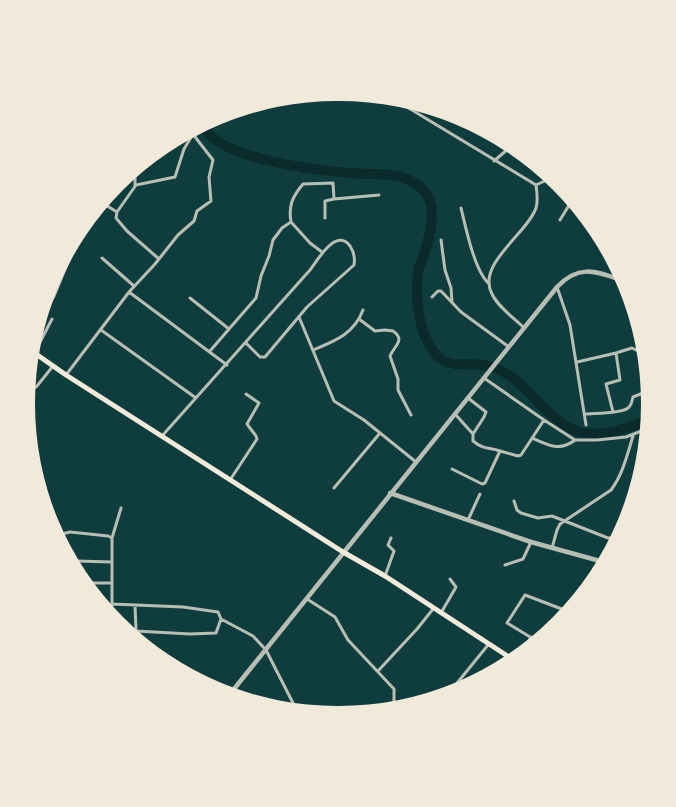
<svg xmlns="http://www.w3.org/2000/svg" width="676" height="807" viewBox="0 0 676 807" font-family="'PT Sans Narrow',sans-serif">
	<rect width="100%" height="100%" fill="#0f3d3e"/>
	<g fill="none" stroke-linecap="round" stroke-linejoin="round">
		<path stroke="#0a2a2b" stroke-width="10" d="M204 126C217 159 316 170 350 173 374 175 407 170 425 192 438 208 430 236 424 254 423 259 420 263 419 268 415 288 417 312 423 331 442 383 465 354 500 370 529 384 548 423 580 432 601 438 626 428 646 421"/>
		<path stroke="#b8beb3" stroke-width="3" d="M402 104 536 185C537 192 538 202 536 208 527 234 476 264 492 294 498 307 514 318 524 328
			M494 161 508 149
			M132 173 135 176V186
			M536 185 551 178
			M104 204 117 212 116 218 127 231 159 259
			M461 208C466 228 474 269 488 283
			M117 212 136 185 175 177 184 149 193 134
			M325 218V201L334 199
			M560 220 571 202
			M291 222 310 243 322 252
			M441 240 445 270 451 288 452 302
			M102 258 134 286
			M557 287 570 325 586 425
			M129 292 227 365
			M432 297 438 291H441L461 312 509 347
			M190 298 229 329 256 298 261 276 269 256 273 240 282 228 291 222C288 205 293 196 303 184L333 183 334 199 379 195
			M44 314 54 296 73 250
			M299 317 334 401 364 420 416 462
			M359 319 375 331 385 330 393 331C406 340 394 346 390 356L398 379V390L411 415
			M101 330 196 398
			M37 348 52 319
			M313 350C335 341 354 334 363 310
			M210 351 229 329
			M577 362 616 353
			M66 375 129 292 155 264 178 235 194 221 197 211 211 201 209 177 213 160 192 133
			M484 378 544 420 575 440H597L626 437 644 430
			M28 393 37 386 53 366
			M468 398 486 412 484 417 473 434
			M613 412 606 384 620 380 616 353 632 348 640 352
			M455 414 473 434V441C484 450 488 447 500 451
			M585 414C595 413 620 414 628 408 632 405 632 400 633 397L643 393
			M162 436 310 270C317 261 336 227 350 246 354 252 355 259 354 265L307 307 265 357H260L246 343
			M532 438C547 445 560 452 575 440
			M452 469 482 484 485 483 500 451 518 456 521 455 544 420
			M230 480 257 439 256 436 247 424 259 403 246 394
			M334 488 380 433
			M514 501 517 510 521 513 538 518 552 516 608 538H616
			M121 508 112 538V604L183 607 218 612 221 619 253 636 266 650 295 707
			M468 520 480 494
			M58 535 70 532 108 536 112 538
			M552 548 557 530 560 524 611 490C623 474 627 455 633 436
			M76 561 112 562
			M505 565 523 559 531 542
			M385 576 394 551 388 545 391 538
			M90 583H112
			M307 599 335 617 348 640 394 689V704
			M135 605 136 631 190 634 216 633 221 619
			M441 613 456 587 450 579
			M111 614 112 604
			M535 640 507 623 525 595 567 611
			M527 645 531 637
			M378 671 417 629 433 609
			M449 693 488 645"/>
		<path stroke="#b8beb3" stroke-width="4.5" d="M390 493 531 542 600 561
			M230 694 557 287C580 263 597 272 624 281"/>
		<path stroke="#f1e9da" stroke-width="5" d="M36 354 66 375 343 552 385 576 509 657"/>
	</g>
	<path d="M0 0H676V807H0ZM337 101H339A302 302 0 0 1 641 403V404A302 302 0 0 1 339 706H337A302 302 0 0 1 35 404V403A302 302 0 0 1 337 101Z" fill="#f1e9da" fill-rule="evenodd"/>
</svg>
